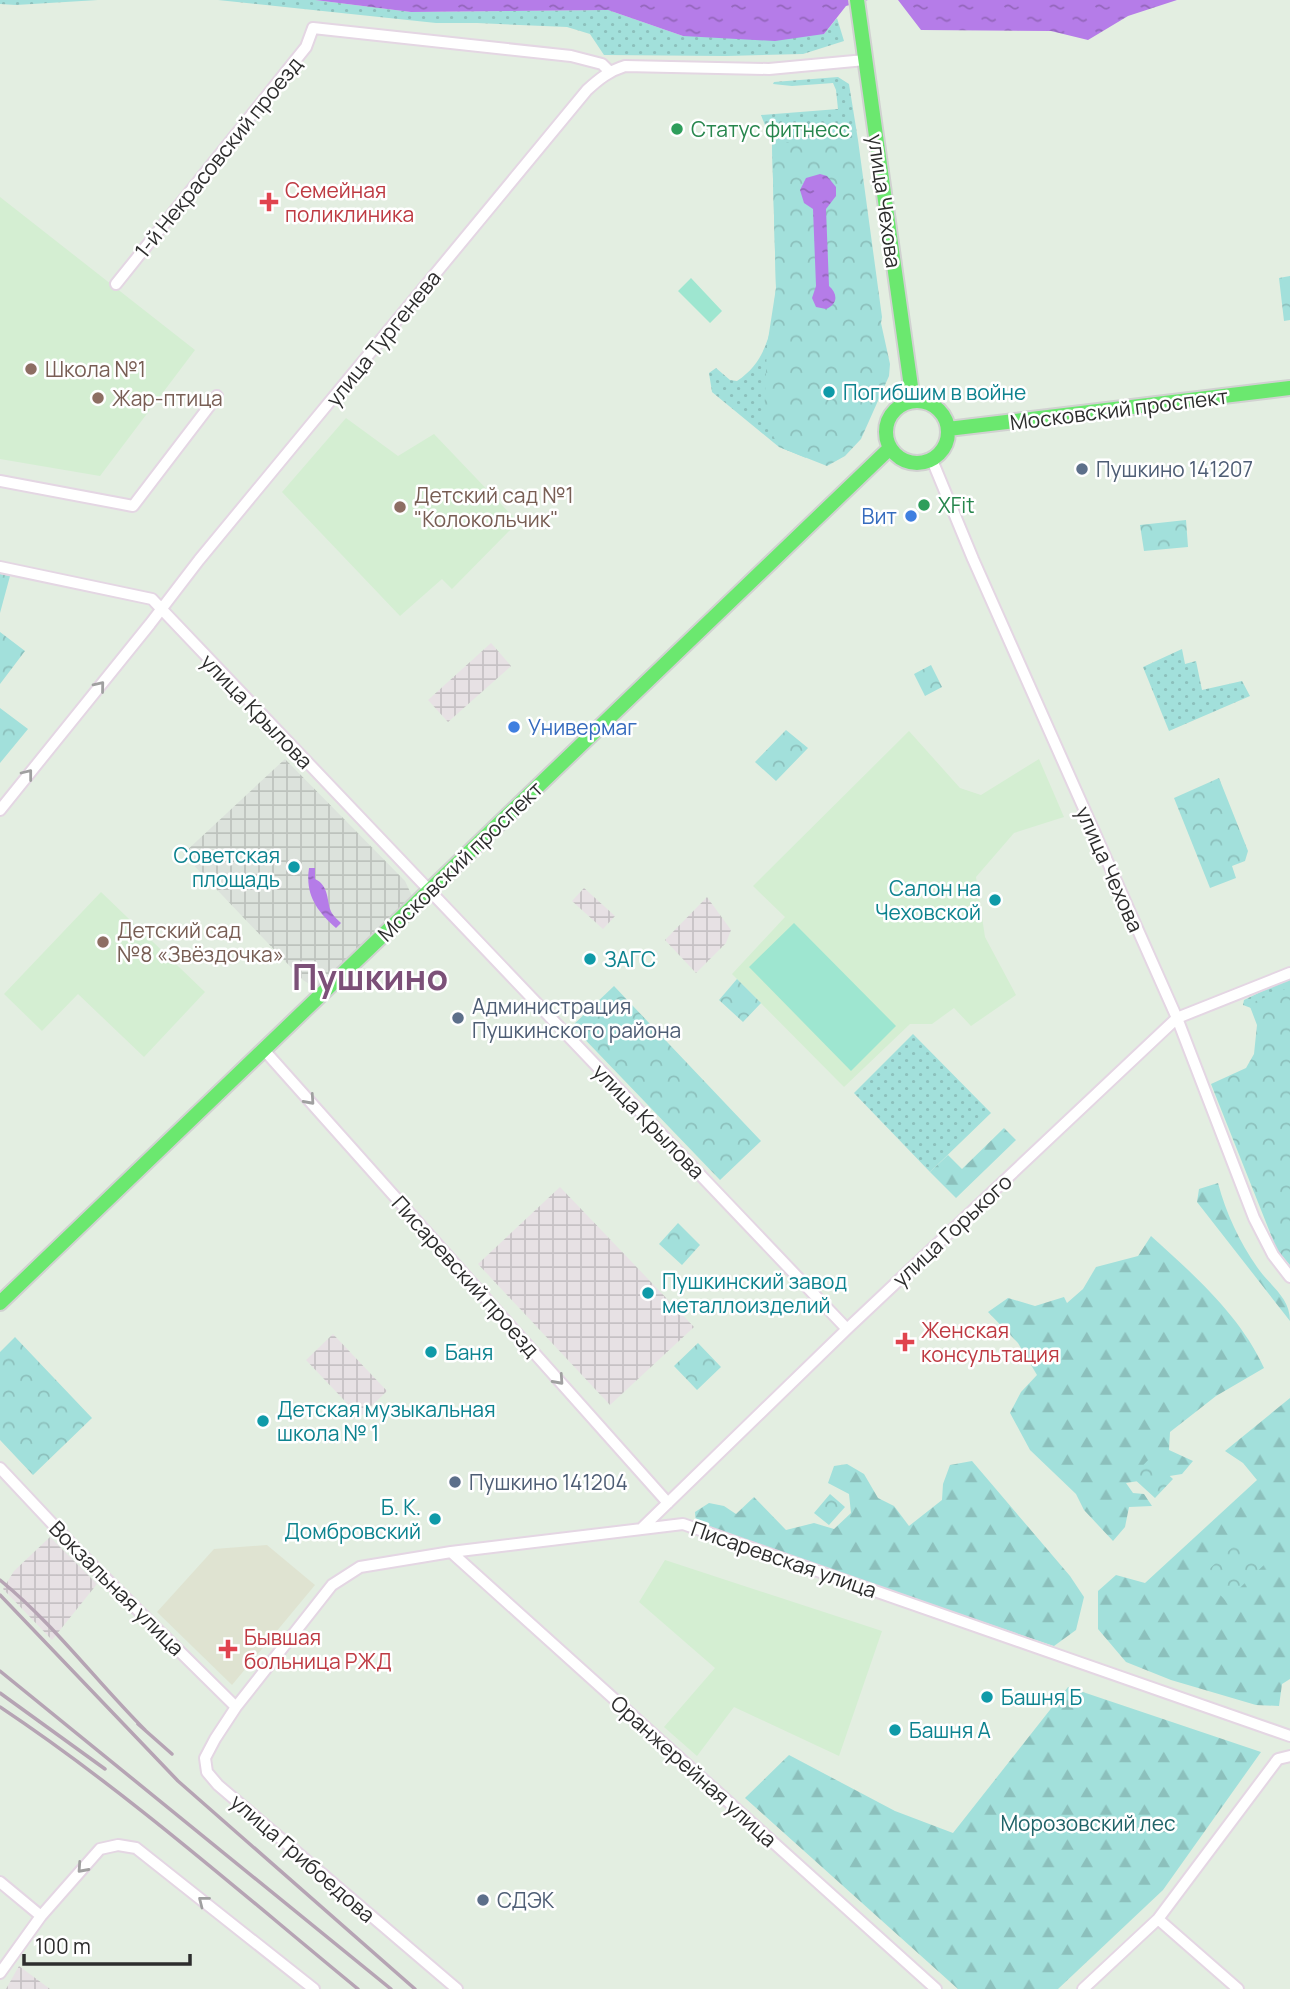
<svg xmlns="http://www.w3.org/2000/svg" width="1290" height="1989" viewBox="0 0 1290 1989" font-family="Manrope,sans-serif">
	<defs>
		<pattern id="industrial-grid" width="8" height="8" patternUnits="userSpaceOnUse" patternTransform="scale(1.75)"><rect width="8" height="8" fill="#e7e1e4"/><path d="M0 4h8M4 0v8" fill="none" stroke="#c6c1c4"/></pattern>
		<pattern id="grass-dots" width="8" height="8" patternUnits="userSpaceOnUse" patternTransform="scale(1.75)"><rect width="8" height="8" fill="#a2e0db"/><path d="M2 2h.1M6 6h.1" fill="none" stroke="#8cc0bc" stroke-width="1.8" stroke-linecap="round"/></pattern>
		<pattern id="forest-firs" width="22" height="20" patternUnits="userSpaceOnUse" patternTransform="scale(1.75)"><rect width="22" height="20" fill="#a2e0db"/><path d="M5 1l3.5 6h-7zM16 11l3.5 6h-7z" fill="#8cc0bc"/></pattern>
		<pattern id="park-crowns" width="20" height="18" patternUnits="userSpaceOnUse" patternTransform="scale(1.75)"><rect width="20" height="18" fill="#a2e0db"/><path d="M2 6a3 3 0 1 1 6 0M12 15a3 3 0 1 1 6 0" fill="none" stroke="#8cc0bc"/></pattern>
		<pattern id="plaza-grid" width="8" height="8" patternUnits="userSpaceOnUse" patternTransform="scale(1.75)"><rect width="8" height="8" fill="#dce2dc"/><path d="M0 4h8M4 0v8" fill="none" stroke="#bdc2bd"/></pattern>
		<pattern id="water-ripples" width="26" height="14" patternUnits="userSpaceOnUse" patternTransform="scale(1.75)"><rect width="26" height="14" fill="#b57ce8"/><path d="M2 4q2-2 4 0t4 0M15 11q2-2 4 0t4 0" fill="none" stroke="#9466bc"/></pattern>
	</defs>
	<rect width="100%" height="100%" fill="#e3eee1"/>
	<path fill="url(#industrial-grid)" d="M491 643 511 666 448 722 428 700Z
		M584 888 615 916 603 929 572 901Z
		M707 897 731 930 726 943 696 973 665 940Z
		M560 1187 694 1327 610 1405 478 1264Z
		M333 1334 387 1391 360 1417 306 1360Z
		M50 1537 97 1584 52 1640 3 1589 14 1571Z
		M19 1966 50 1989H6Z"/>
	<path fill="#d4eed2" d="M0 197 195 350 100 476 0 459Z
		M346 418 398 456 434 434 518 522 452 589 442 579 400 616 282 492Z
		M909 731 960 788 981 795 1039 759 1064 817 1014 833 976 877 985 937 1016 995 971 1026 954 1008 932 1024H910L844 1087 732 974 785 917 753 886Z
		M101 892 205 992 144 1057 78 994 42 1031 4 994Z
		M665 1560 882 1631 839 1756 734 1707 697 1756 664 1727 715 1668 639 1602Z"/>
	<path fill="#dfe3d1" d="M267 1545 315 1585 232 1685 157 1612 214 1549Z"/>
	<path fill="url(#grass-dots)" d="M0 0H98L16 5 0 4Z
		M218 0H315L411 12 608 10 683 36 824 34 837 18 844 41 803 54 726 56 604 55 590 34 567 27 477 23H436Z
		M838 77 849 84 858 140 788 215 773 317 776 288 772 143 761 115 838 109 836 90 833 83 792 86 773 84 774 82Z
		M772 324 806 458 779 447 712 392 709 373 716 368 730 380 737 381C758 367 766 349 772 324Z
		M1182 649 1185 664 1196 661 1202 690 1242 681 1250 696 1169 731 1143 667Z
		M1290 978V995L1251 1008 1243 1005 1244 1000Z
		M913 1034 991 1113 930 1172 854 1093Z"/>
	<path fill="url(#forest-firs)" d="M1004 1128 1016 1140 956 1198 930 1172 948 1155 962 1169Z
		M1218 1183C1226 1213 1239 1241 1257 1267 1270 1286 1290 1297 1290 1321L1197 1202 1199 1189Z
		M1151 1236C1193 1274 1240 1315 1264 1368L1216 1396 1170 1432 1169 1450 1193 1461 1182 1474 1126 1483 1133 1493 1144 1494 1152 1506 1129 1507 1125 1527 1113 1541 1084 1510 1076 1494 1030 1450 1010 1413 1021 1392 1037 1375 1018 1343 988 1312 1008 1298 1035 1306 1064 1297 1067 1303 1083 1289 1096 1267 1138 1256Z
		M1290 1398V1679L1282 1684 1279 1706 1256 1705 1171 1680 1126 1662 1098 1629V1591L1116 1575 1145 1583 1257 1480 1243 1463 1225 1451Z
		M972 1461 1070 1576 1084 1597 1076 1630 1054 1646 696 1525 695 1512 709 1503 724 1506 736 1514 754 1497 786 1530 814 1523 834 1529 851 1513 849 1494 828 1483 834 1466 847 1464 864 1474 878 1498 894 1506 909 1526 942 1500 943 1484 950 1465Z
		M1068 1687 1261 1752 1163 1890 1058 1989H958L745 1798 789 1755 895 1811 953 1833Z"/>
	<path fill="url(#park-crowns)" d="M858 140 882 317 881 323 890 364 889 376 861 439 845 456 827 466 779 447 764 418 767 346 776 288 772 143Z
		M1290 276V320L1284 321 1279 278Z
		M1186 520 1188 547 1144 551 1140 525Z
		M0 574 10 576 0 613Z
		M0 632 25 651 0 684Z
		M931 665 942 687 925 696 914 674Z
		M0 708 28 729 0 763Z
		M786 730 808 748 776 781 755 762Z
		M1219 778 1248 851 1245 861 1232 866 1236 878 1210 888 1174 798Z
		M737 979 761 1003 743 1022 719 1000Z
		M614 986 761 1141 720 1180 572 1026Z
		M1290 987V1265L1277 1250 1211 1084 1246 1068 1254 1054 1257 1025 1249 1004Z
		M678 1223 700 1245 682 1265 659 1244Z
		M15 1337 92 1418 33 1475 0 1440V1352Z
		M698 1343 721 1367 697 1390 674 1366Z
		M1150 1458 1173 1479 1155 1498 1132 1477Z
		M830 1494 845 1507 829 1525 814 1513Z
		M1242 1538 1266 1563 1226 1601 1202 1576Z"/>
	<path fill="#9ee6d0" d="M691 278 722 311 710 323 678 291Z
		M794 923 896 1026 851 1071 749 967Z"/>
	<path fill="url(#plaza-grid)" d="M285 759 405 881 413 898 320 991 303 980 183 854Z"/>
	<path fill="url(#water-ripples)" d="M315 0H868L846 6 824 34 775 41 683 36 608 10 411 12Z
		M898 0H1177L1128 16 1088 40 1051 31 921 30Z
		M820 174 827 176 836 187V196L826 209 829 286C838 294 838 304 826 309L816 307 812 298 816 286 813 209 804 203 800 190 806 178Z
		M309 868H315V879C328 885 327 898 330 909 332 915 337 919 341 923L336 928C317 911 305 895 309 868Z"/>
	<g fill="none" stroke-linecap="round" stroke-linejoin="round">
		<defs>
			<path id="minor" d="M116 284 306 47 313 28 571 56 602 64 609 71
				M932 460 973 559 1177 1018 1254 1218 1273 1255 1290 1277
				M0 481 133 506 217 396
				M0 567 152 599 847 1329
				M0 810 150 624 199 560 587 90C599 79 609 71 625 66L769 69 865 60
				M264 1050 668 1503
				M0 1468 78 1551 236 1707
				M642 1528 847 1329 1177 1018 1290 973
				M451 1552 936 1989
				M0 1882 41 1916
				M1158 1919 1238 1989
				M0 1973 41 1916 100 1849 118 1845 136 1848 314 1989
				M457 1989 218 1785 207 1772 205 1758 215 1739 236 1707 332 1585 360 1567 451 1552 683 1524 1290 1736
				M1083 1989 1158 1919 1278 1759 1290 1756"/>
			<path id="major" d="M857 0 913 401
				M886 432a31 31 0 1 1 62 0a31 31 0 1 1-62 0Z
				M948 429 1290 388
				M0 1303 890 448"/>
		</defs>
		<use href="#minor" stroke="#e4d6e3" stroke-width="14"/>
		<use href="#major" stroke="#d1d1d1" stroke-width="18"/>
		<use href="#minor" stroke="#fff" stroke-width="10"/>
		<use href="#major" stroke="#6be86f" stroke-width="14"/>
		<path stroke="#b6a4b4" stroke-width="3.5" d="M0 1580C54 1624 96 1681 145 1730
			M0 1595 178 1781 415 1989
			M0 1671 391 1989
			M0 1693 105 1769
			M0 1707C126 1791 241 1893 358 1989
			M138 1724 172 1754"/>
	</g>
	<defs><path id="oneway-chevron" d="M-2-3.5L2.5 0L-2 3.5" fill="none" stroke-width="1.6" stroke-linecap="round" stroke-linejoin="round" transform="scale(1.75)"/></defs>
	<g stroke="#a0a0a0">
		<use href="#oneway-chevron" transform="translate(100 686) rotate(-51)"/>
		<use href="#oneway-chevron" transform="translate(28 774) rotate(-52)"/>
		<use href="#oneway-chevron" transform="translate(310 1100) rotate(48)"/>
		<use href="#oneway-chevron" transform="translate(559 1380) rotate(48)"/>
		<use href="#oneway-chevron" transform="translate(82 1868) rotate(132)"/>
		<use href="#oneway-chevron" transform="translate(203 1901) rotate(-142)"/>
	</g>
	<g fill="#2e9e5b" stroke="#fff" stroke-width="2.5">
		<circle cx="677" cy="129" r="7"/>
		<circle cx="924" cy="505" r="7"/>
	</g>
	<g fill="#e0444e" stroke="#fff" stroke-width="2.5">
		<path d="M265.5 191.5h7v7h7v7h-7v7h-7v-7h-7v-7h7z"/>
		<path d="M901.5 1331.5h7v7h7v7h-7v7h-7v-7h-7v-7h7z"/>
		<path d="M224.5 1638.5h7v7h7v7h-7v7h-7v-7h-7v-7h7z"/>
	</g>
	<g fill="#8d6e63" stroke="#fff" stroke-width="2.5">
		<circle cx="31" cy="369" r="7"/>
		<circle cx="98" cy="398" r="7"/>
		<circle cx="400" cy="507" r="7"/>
		<circle cx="103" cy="942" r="7"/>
	</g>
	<g fill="#0f9aa8" stroke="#fff" stroke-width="2.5">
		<circle cx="829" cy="392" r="7"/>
		<circle cx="294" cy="867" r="7"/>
		<circle cx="995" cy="900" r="7"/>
		<circle cx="590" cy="959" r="7"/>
		<circle cx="648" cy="1293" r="7"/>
		<circle cx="431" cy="1352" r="7"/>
		<circle cx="263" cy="1421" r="7"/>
		<circle cx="435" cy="1519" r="7"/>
		<circle cx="987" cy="1697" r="7"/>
		<circle cx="895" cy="1730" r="7"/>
	</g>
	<g fill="#5c6f8a" stroke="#fff" stroke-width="2.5">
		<circle cx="1082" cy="469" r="7"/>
		<circle cx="458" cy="1018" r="7"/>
		<circle cx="455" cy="1482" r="7"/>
		<circle cx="483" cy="1900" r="7"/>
	</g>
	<g fill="#3f7fe0" stroke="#fff" stroke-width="2.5">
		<circle cx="911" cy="516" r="7"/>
		<circle cx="514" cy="727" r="7"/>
	</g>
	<g text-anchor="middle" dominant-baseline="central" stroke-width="5" stroke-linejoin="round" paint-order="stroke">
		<g font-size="21" fill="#27864d" stroke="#fff" text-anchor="start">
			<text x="691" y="129">Статус фитнесс</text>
			<text x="938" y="505">XFit</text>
		</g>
		<g font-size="21" fill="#2d2d2d" stroke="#fff">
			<text transform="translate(218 157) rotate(-51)">1-й Некрасовский проезд</text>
			<text transform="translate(885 201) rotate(82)">улица Чехова</text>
			<text transform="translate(383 338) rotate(-51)">улица Тургенева</text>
			<text transform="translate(1119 409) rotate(-7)">Московский проспект</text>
			<text transform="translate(257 711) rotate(46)">улица Крылова</text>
			<text transform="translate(460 861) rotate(-44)">Московский проспект</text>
			<text transform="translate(1110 869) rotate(66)">улица Чехова</text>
			<text transform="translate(649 1121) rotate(46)">улица Крылова</text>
			<text transform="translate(952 1230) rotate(-43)">улица Горького</text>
			<text transform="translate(466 1276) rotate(48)">Писаревский проезд</text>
			<text transform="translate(784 1559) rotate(19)">Писаревская улица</text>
			<text transform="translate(117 1588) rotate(45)">Вокзальная улица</text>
			<text transform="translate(694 1771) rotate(42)">Оранжерейная улица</text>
			<text transform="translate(303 1858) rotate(41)">улица Грибоедова</text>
		</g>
		<g font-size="21" fill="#be3a42" stroke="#fff" text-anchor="start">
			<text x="285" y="190">Семейная<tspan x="285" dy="24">поликлиника</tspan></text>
			<text x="921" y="1330">Женская<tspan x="921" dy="24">консультация</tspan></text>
			<text x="244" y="1637">Бывшая<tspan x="244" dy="24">больница РЖД</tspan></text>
		</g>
		<g font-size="21" fill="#785e54" stroke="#fff" text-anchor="start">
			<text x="45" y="369">Школа №1</text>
			<text x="112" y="398">Жар-птица</text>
			<text x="414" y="495">Детский сад №1<tspan x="414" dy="24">"Колокольчик"</tspan></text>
			<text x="117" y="930">Детский сад<tspan x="117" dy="24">№8 «Звёздочка»</tspan></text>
		</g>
		<g font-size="21" fill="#0d838f" stroke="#fff" text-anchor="start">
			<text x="843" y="392">Погибшим в войне</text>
			<text x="280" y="855" text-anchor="end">Советская<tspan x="280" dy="24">площадь</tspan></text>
			<text x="981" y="888" text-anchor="end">Салон на<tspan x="981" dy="24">Чеховской</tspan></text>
			<text x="604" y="959">ЗАГС</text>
			<text x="662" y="1281">Пушкинский завод<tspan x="662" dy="24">металлоизделий</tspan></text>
			<text x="445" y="1352">Баня</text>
			<text x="277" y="1409">Детская музыкальная<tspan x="277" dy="24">школа № 1</tspan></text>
			<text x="421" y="1507" text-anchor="end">Б. К.<tspan x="421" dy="24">Домбровский</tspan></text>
			<text x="1001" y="1697">Башня Б</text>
			<text x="909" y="1730">Башня А</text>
		</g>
		<g font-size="21" fill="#4e5e75" stroke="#fff" text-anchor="start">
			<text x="1096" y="469">Пушкино 141207</text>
			<text x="472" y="1006">Администрация<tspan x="472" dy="24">Пушкинского района</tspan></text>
			<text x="469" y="1482">Пушкино 141204</text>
			<text x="497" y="1900">СДЭК</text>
		</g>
		<g font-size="21" fill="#366cbe" stroke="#fff" text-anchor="end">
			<text x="897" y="516">Вит</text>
			<text x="528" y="727" text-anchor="start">Универмаг</text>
		</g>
		<g font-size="21" fill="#206368" stroke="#fff">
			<text x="1088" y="1823">Морозовский лес</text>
		</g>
		<g font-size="35" font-weight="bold" fill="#7c5078" stroke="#fff">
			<text x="370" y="977">Пушкино</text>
		</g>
	</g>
	<path d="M24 1954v10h166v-10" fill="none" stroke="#2d2d2d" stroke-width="3.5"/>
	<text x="35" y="1954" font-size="21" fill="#2d2d2d" stroke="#ffffff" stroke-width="5" paint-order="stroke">100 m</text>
</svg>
